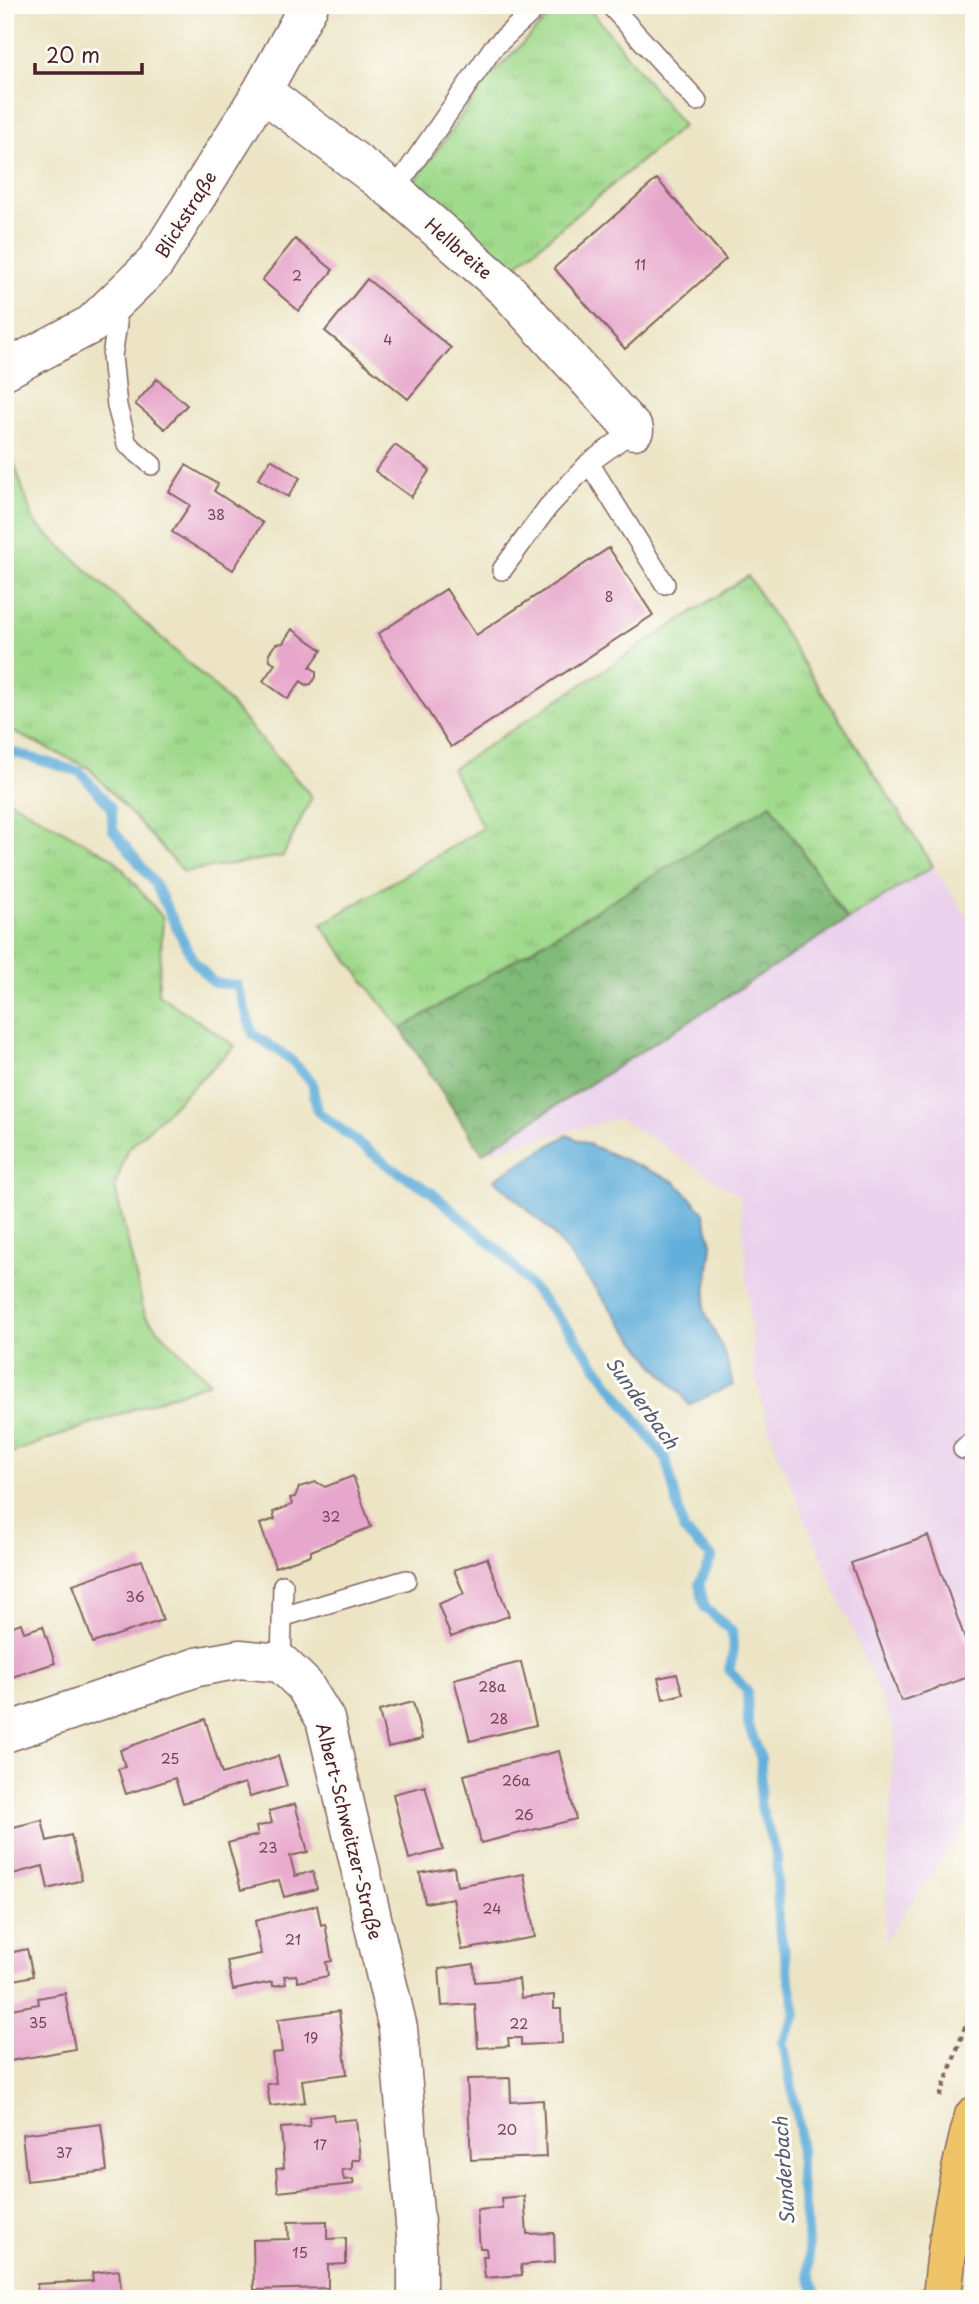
<svg xmlns="http://www.w3.org/2000/svg" width="979" height="2304" viewBox="0 0 979 2304" font-family="'Playpen Sans',sans-serif">
	<defs>
		<pattern id="grass-tufts" width="24" height="20" patternUnits="userSpaceOnUse" patternTransform="scale(1.75)"><rect width="24" height="20" fill="#a0da8c"/><path d="M3 7l-1-3M5 7V3M7 7l1-3M15 17l-1-3M17 17v-4M19 17l1-3" fill="none" stroke="#8bbb79"/></pattern>
		<pattern id="forest-crowns" width="20" height="18" patternUnits="userSpaceOnUse" patternTransform="scale(1.75)"><rect width="20" height="18" fill="#80ba78"/><path d="M2 6a3 3 0 1 1 6 0M12 15a3 3 0 1 1 6 0" fill="none" stroke="#6b9763"/></pattern>
	</defs>
	<rect width="100%" height="100%" fill="#fdfcf7"/>
	<filter id="ink" filterUnits="userSpaceOnUse"><feTurbulence type="fractalNoise" baseFrequency=".0143" numOctaves="2"/><feDisplacementMap in="SourceGraphic" scale="14" xChannelSelector="R" yChannelSelector="G"/><feConvolveMatrix kernelMatrix="1 2 1 2 8 2 1 2 1" color-interpolation-filters="sRGB"/></filter>
	<filter id="wash" filterUnits="userSpaceOnUse"><feTurbulence type="fractalNoise" baseFrequency=".00686" numOctaves="4" result="noise"/><feDisplacementMap in="SourceGraphic" scale="28" xChannelSelector="R" yChannelSelector="G"/><feGaussianBlur stdDeviation="1.57" result="paint"/><feColorMatrix in="noise" values="0 0 0 0 0 0 0 0 0 0 0 0 0 0 0 0 0 1.4 0 .05"/><feComposite in="paint" operator="in"/></filter>
	<g filter="url(#wash)">
		<rect width="100%" height="100%" fill="#ece4c4"/>
		<path fill="#ead1ec" d="M933 866 974 927V1814L884 1941 895 1732 777 1452 755 1378 740 1196 619 1118 482 1153Z"/>
		<path fill="url(#grass-tufts)" stroke="#757c5c" stroke-width="2" d="M560 5H587L683 126 515 266H509L420 194 416 180 486 81Z
			M5 436 34 522 218 690 312 797 283 856 184 872 89 768 5 728Z
			M748 576 933 866 847 920 771 804 401 1029 321 925 483 828 452 769Z
			M5 798 114 859 163 918 158 994 235 1046 127 1150 115 1187 145 1316 210 1382 5 1455Z"/>
		<path fill="url(#forest-crowns)" stroke="#656c52" stroke-width="2" d="M771 804 847 920 482 1153 401 1029Z"/>
		<path fill="#61aeda" stroke="#566682" stroke-width="2" d="M567 1135 674 1181 703 1211 712 1244 704 1310 725 1354 733 1385 688 1405 682 1394 655 1366 550 1230 494 1179Z"/>
		<g fill="none" stroke-linecap="round" stroke-linejoin="round">
			<path stroke="#61aeda" stroke-width="10" d="M5 750 80 772 111 807 113 830 155 884 193 960 214 983 237 985 253 1034 289 1058 312 1082 317 1111 390 1167 430 1191 501 1252 569 1330 666 1459 684 1531 712 1557 699 1584 705 1608 732 1631 733 1654 729 1670 747 1691 748 1724 761 1759 760 1804 777 1857 778 1921 796 2014 783 2042 800 2131V2182L807 2230 809 2274 818 2299"/>
		</g>
		<g id="blocks">
			<path fill="#e7a7cc" d="M657 179 726 259 625 349 554 268Z
				M295 239 333 270 299 311 262 280Z
				M367 279 451 348 408 399 325 331Z
				M157 379 187 405 165 429 135 404Z
				M395 445 430 470 411 497 375 471Z
				M271 459 300 478 288 497 258 479Z
				M186 465 218 484 214 491 263 523 233 570 172 532 190 505 169 492Z
				M609 548 653 615 451 747 378 634 446 589 476 635Z
				M292 629 322 650 310 667 316 671V677L311 684 306 685 301 681 288 699 263 681 275 664 270 660 269 653 276 644 283 643Z
				M353 1476 371 1527 311 1551V1555L275 1567 260 1524 275 1519 273 1512 292 1505 290 1498 295 1497 299 1487 316 1482 325 1487Z
				M928 1536 974 1664V1675L901 1701 851 1563Z
				M487 1558 509 1616 451 1637 438 1604 464 1594 454 1570Z
				M142 1560 163 1620 93 1643 73 1584Z
				M21 1623 24 1632 43 1626 55 1663 6 1679 5 1629Z
				M521 1662 536 1725 470 1741 454 1679Z
				M677 1674 683 1694 663 1699 658 1678Z
				M413 1702 422 1739 388 1747 379 1711Z
				M205 1719 222 1774 278 1756 287 1786 250 1797 245 1783 183 1803 175 1778 126 1794 118 1769 125 1767 120 1750Z
				M559 1751 576 1819 481 1843 464 1775Z
				M425 1786 443 1850 409 1859 393 1794Z
				M295 1804 308 1852 290 1856 295 1876 313 1871 317 1889 284 1897 279 1880 241 1890 228 1843 258 1835 256 1827 272 1823 269 1811Z
				M42 1820 47 1841 71 1835 82 1880 48 1889 43 1866 5 1876V1829Z
				M454 1867 457 1886 524 1874 535 1937 462 1950 453 1898 425 1903 420 1873Z
				M317 1905 321 1925 325 1924 332 1961 326 1962 328 1976 298 1982 296 1975 284 1976 286 1984 273 1986 272 1982 233 1990 227 1961 261 1954 255 1921Z
				M27 1949 33 1976 5 1982V1954Z
				M474 1964 475 1982 519 1979 521 1998 554 1995V2009H561L562 2043 521 2045V2038H508L509 2046 478 2048 475 2004 442 2006 439 1969Z
				M65 1993 75 2049 10 2061 5 2035V2010L39 2004 38 1998Z
				M339 2011 347 2074 302 2080 305 2102 270 2106 267 2084 276 2083 272 2053 282 2052 278 2019Z
				M510 2078 511 2102 543 2100 546 2157 471 2160 467 2079Z
				M333 2114 334 2121 356 2119 360 2160H352V2169L342 2170 344 2180 353 2179 354 2184 278 2192 276 2169 284 2168 281 2128 310 2126 309 2117Z
				M101 2124 107 2171 27 2181 22 2134Z
				M524 2196 527 2234 554 2233 555 2262 521 2265 522 2275 485 2278 483 2256H487L486 2248H480L477 2210 502 2208 501 2198Z
				M327 2221V2239L346 2238V2264L328 2265V2288L254 2290 253 2240 289 2239 288 2222Z
				M119 2270 122 2299H38L37 2284 93 2281 92 2273Z"/>
		</g>
	</g>
	<g filter="url(#ink)">
		<use href="#blocks" fill-opacity="0" stroke="#836461" stroke-width="2"/>
		<g fill="none" stroke-linecap="round" stroke-linejoin="round">
			<defs>
				<path id="lane" d="M610 5 697 101
					M394 191 493 48 539 5
					M111 305 117 324 112 356 117 406 127 444 152 465
					M589 463 665 584
					M502 570 548 507 589 463 634 430
					M963 1449 974 1440
					M282 1617 406 1580
					M281 1663 283 1585"/>
				<path id="street" d="M262 91 394 191 506 289 634 430
					M5 370 92 324 155 263 262 91 309 5
					M5 1733 197 1667 240 1659 281 1663 304 1685 325 1719 398 2028 417 2247V2299"/>
				<path id="primary" d="M942 2299C947 2237 958 2176 974 2116"/>
			</defs>
			<use href="#lane" stroke="#836461" stroke-width="22"/>
			<use href="#street" stroke="#836461" stroke-width="41"/>
			<use href="#primary" stroke="#836461" stroke-width="41"/>
			<path stroke="#836461" stroke-width="4.5" stroke-dasharray="5 5" stroke-linecap="butt" d="M940 2097 974 2002"/>
			<use href="#lane" stroke="#fff" stroke-width="19"/>
			<use href="#street" stroke="#fff" stroke-width="38"/>
			<use href="#primary" stroke="#efc469" stroke-width="38"/>
		</g>
	</g>
	<g text-anchor="middle" dominant-baseline="central" stroke-width="6" stroke-linejoin="round" paint-order="stroke">
		<g font-size="14" fill="#714153">
			<text x="640" y="264">11</text>
			<text x="297" y="275">2</text>
			<text x="388" y="339">4</text>
			<text x="216" y="514">38</text>
			<text x="609" y="596">8</text>
			<text x="331" y="1516">32</text>
			<text x="135" y="1596">36</text>
			<text x="492" y="1686">28a</text>
			<text x="499" y="1718">28</text>
			<text x="170" y="1758">25</text>
			<text x="516" y="1780">26a</text>
			<text x="524" y="1814">26</text>
			<text x="268" y="1847">23</text>
			<text x="492" y="1908">24</text>
			<text x="293" y="1939">21</text>
			<text x="38" y="2022">35</text>
			<text x="519" y="2023">22</text>
			<text x="311" y="2037">19</text>
			<text x="507" y="2129">20</text>
			<text x="320" y="2144">17</text>
			<text x="64" y="2152">37</text>
			<text x="300" y="2252">15</text>
		</g>
		<g font-size="18" fill="#4a1f2b" stroke="#fdfcf7">
			<text transform="translate(185 214) rotate(-58)">Blickstraße</text>
			<text transform="translate(459 248) rotate(41)">Hellbreite</text>
			<text transform="translate(350 1831) rotate(76)">Albert-Schweitzer-Straße</text>
		</g>
		<g font-size="19" font-style="italic" fill="#535871" stroke="#fdfcf7">
			<text transform="translate(643 1402) rotate(54)">Sunderbach</text>
			<text transform="translate(783 2171) rotate(-94)">Sunderbach</text>
		</g>
	</g>
	<rect width="979" height="2304" fill="none" stroke="#fdfcf7" stroke-width="28"/>
	<path d="M35 63v10h107v-10" fill="none" stroke="#4a1f2b" stroke-width="3.5"/>
	<text x="46" y="63" font-size="21" fill="#4a1f2b" stroke="#fdfcf7" stroke-width="5" paint-order="stroke">20 m</text>
</svg>
